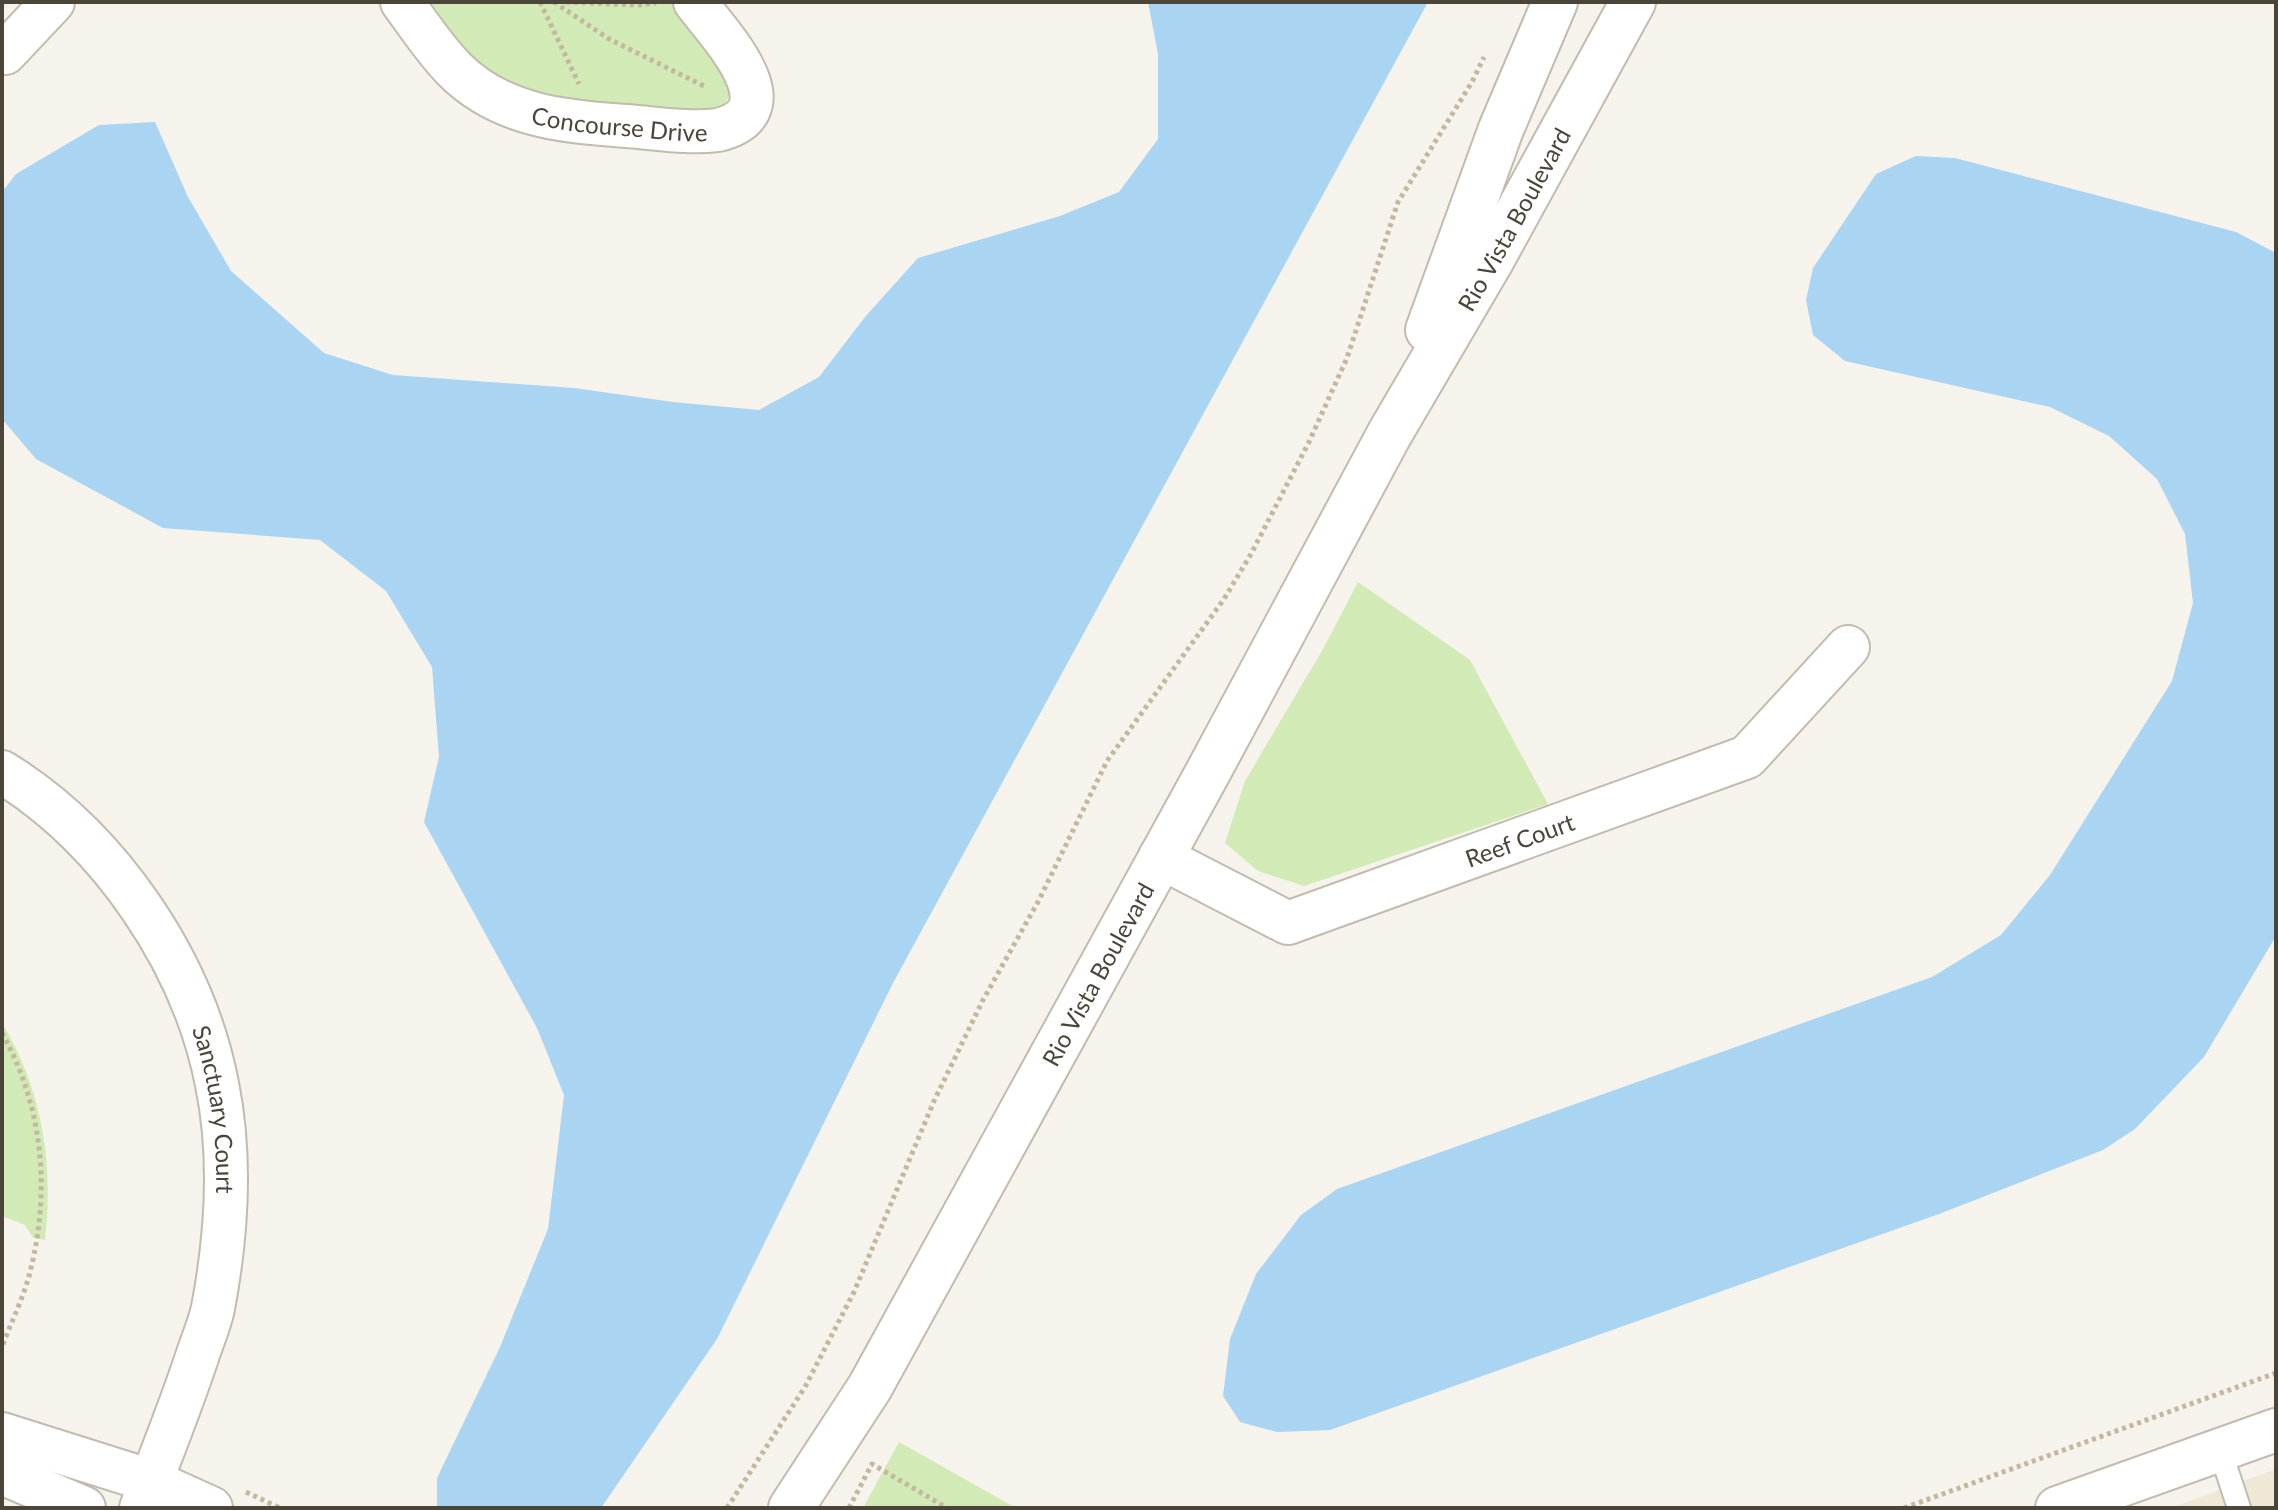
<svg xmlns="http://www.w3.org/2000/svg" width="2278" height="1510" viewBox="0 0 2278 1510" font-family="Lato,sans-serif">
	<rect width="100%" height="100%" fill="#f6f3ec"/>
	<path fill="#efe8d6" d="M2276 1469V1508H2171Z"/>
	<path fill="#d2eab5" d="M421 2H676C692 25 759 95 713 112L577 105 530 95 479 68Z
		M1358 582 1470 660 1548 804 1304 886 1258 871 1225 843 1245 781 1323 649Z
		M2 1023C42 1089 54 1164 45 1240L33 1238 25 1225 2 1216Z
		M899 1442 1016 1508H863Z"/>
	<path fill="#a9d4f2" d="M1148 2H1428L893 983 717 1339 601 1508H437V1478L500 1347 548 1229 564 1095 537 1028 424 822 439 757 432 667 386 591 320 540 163 528 36 459 2 419V192L16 174 99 125 155 122 188 197 231 271 324 353 393 375 574 388 673 402 759 410 819 377 865 317 918 258 1060 216 1119 192 1158 139V54Z
		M1916 156 1955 158 2236 232 2276 253V936L2204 1057 2135 1129 2103 1150 1939 1214 1330 1430 1277 1432 1240 1422 1223 1396 1230 1339 1256 1274 1301 1215 1337 1189 1932 977 2001 935 2050 875 2172 681 2193 603 2185 534 2157 479 2109 436 2050 407 1845 361 1813 335 1806 300 1813 268 1876 174Z"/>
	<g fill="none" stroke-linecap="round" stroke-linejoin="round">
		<defs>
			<path id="service" d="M2220 1450 2239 1508"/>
			<g id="minor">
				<path id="s1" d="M402 2C419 25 435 50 455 70 501 116 565 122 626 126 656 128 688 134 718 130 795 111 719 34 695 2"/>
				<path d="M5 53 53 2"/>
				<path id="s2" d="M2 772C109 838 193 961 217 1084 232 1158 227 1234 213 1308 210 1323 203 1339 198 1354 181 1406 160 1457 141 1508"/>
				<path id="s3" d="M1160 857 1288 923 1747 757 1848 647"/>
				<path d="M2 1434 151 1481 211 1508"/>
				<path d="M2 1473 84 1508"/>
				<path d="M2057 1508 2276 1430"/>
			</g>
			<g id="tertiary">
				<path d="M1428 330 1501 129 1555 2"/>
				<path id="s4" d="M791 1508 870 1387 1207 774 1390 433 1492 259 1633 2"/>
			</g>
		</defs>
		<use href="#service" stroke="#c2bbae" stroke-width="26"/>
		<use href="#minor" stroke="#c2bbae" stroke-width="46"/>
		<use href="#tertiary" stroke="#c2bbae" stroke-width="48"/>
		<path stroke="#c4b79f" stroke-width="5" stroke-dasharray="4 4" stroke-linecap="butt" d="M540 2 579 84
			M554 2 609 39 706 87
			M566 2 637 5 656 3
			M2 1033C43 1106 51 1191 30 1272 24 1297 11 1322 2 1347
			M246 1492 280 1508
			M727 1508 805 1387 854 1292 934 1101 983 1000 1039 900 1107 761 1224 599 1251 554 1309 442 1347 358 1398 202 1472 82 1484 57
			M849 1508 872 1464 947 1508
			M1904 1508 2276 1373"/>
		<use href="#service" stroke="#fff" stroke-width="22"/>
		<use href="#minor" stroke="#fff" stroke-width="42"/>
		<use href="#tertiary" stroke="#fff" stroke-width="44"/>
	</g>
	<g text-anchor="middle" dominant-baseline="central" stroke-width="6" stroke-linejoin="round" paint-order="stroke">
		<g font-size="24" fill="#4b4439" stroke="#fff">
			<text stroke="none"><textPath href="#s1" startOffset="264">Concourse Drive</textPath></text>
			<text stroke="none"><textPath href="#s4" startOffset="1478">Rio Vista Boulevard</textPath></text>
			<text stroke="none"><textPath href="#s3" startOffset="390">Reef Court</textPath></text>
			<text stroke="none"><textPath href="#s4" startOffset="616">Rio Vista Boulevard</textPath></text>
			<text stroke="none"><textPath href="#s2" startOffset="414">Sanctuary Court</textPath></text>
		</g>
	</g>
	<rect width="2278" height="1510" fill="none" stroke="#4b4439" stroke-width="8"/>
</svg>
